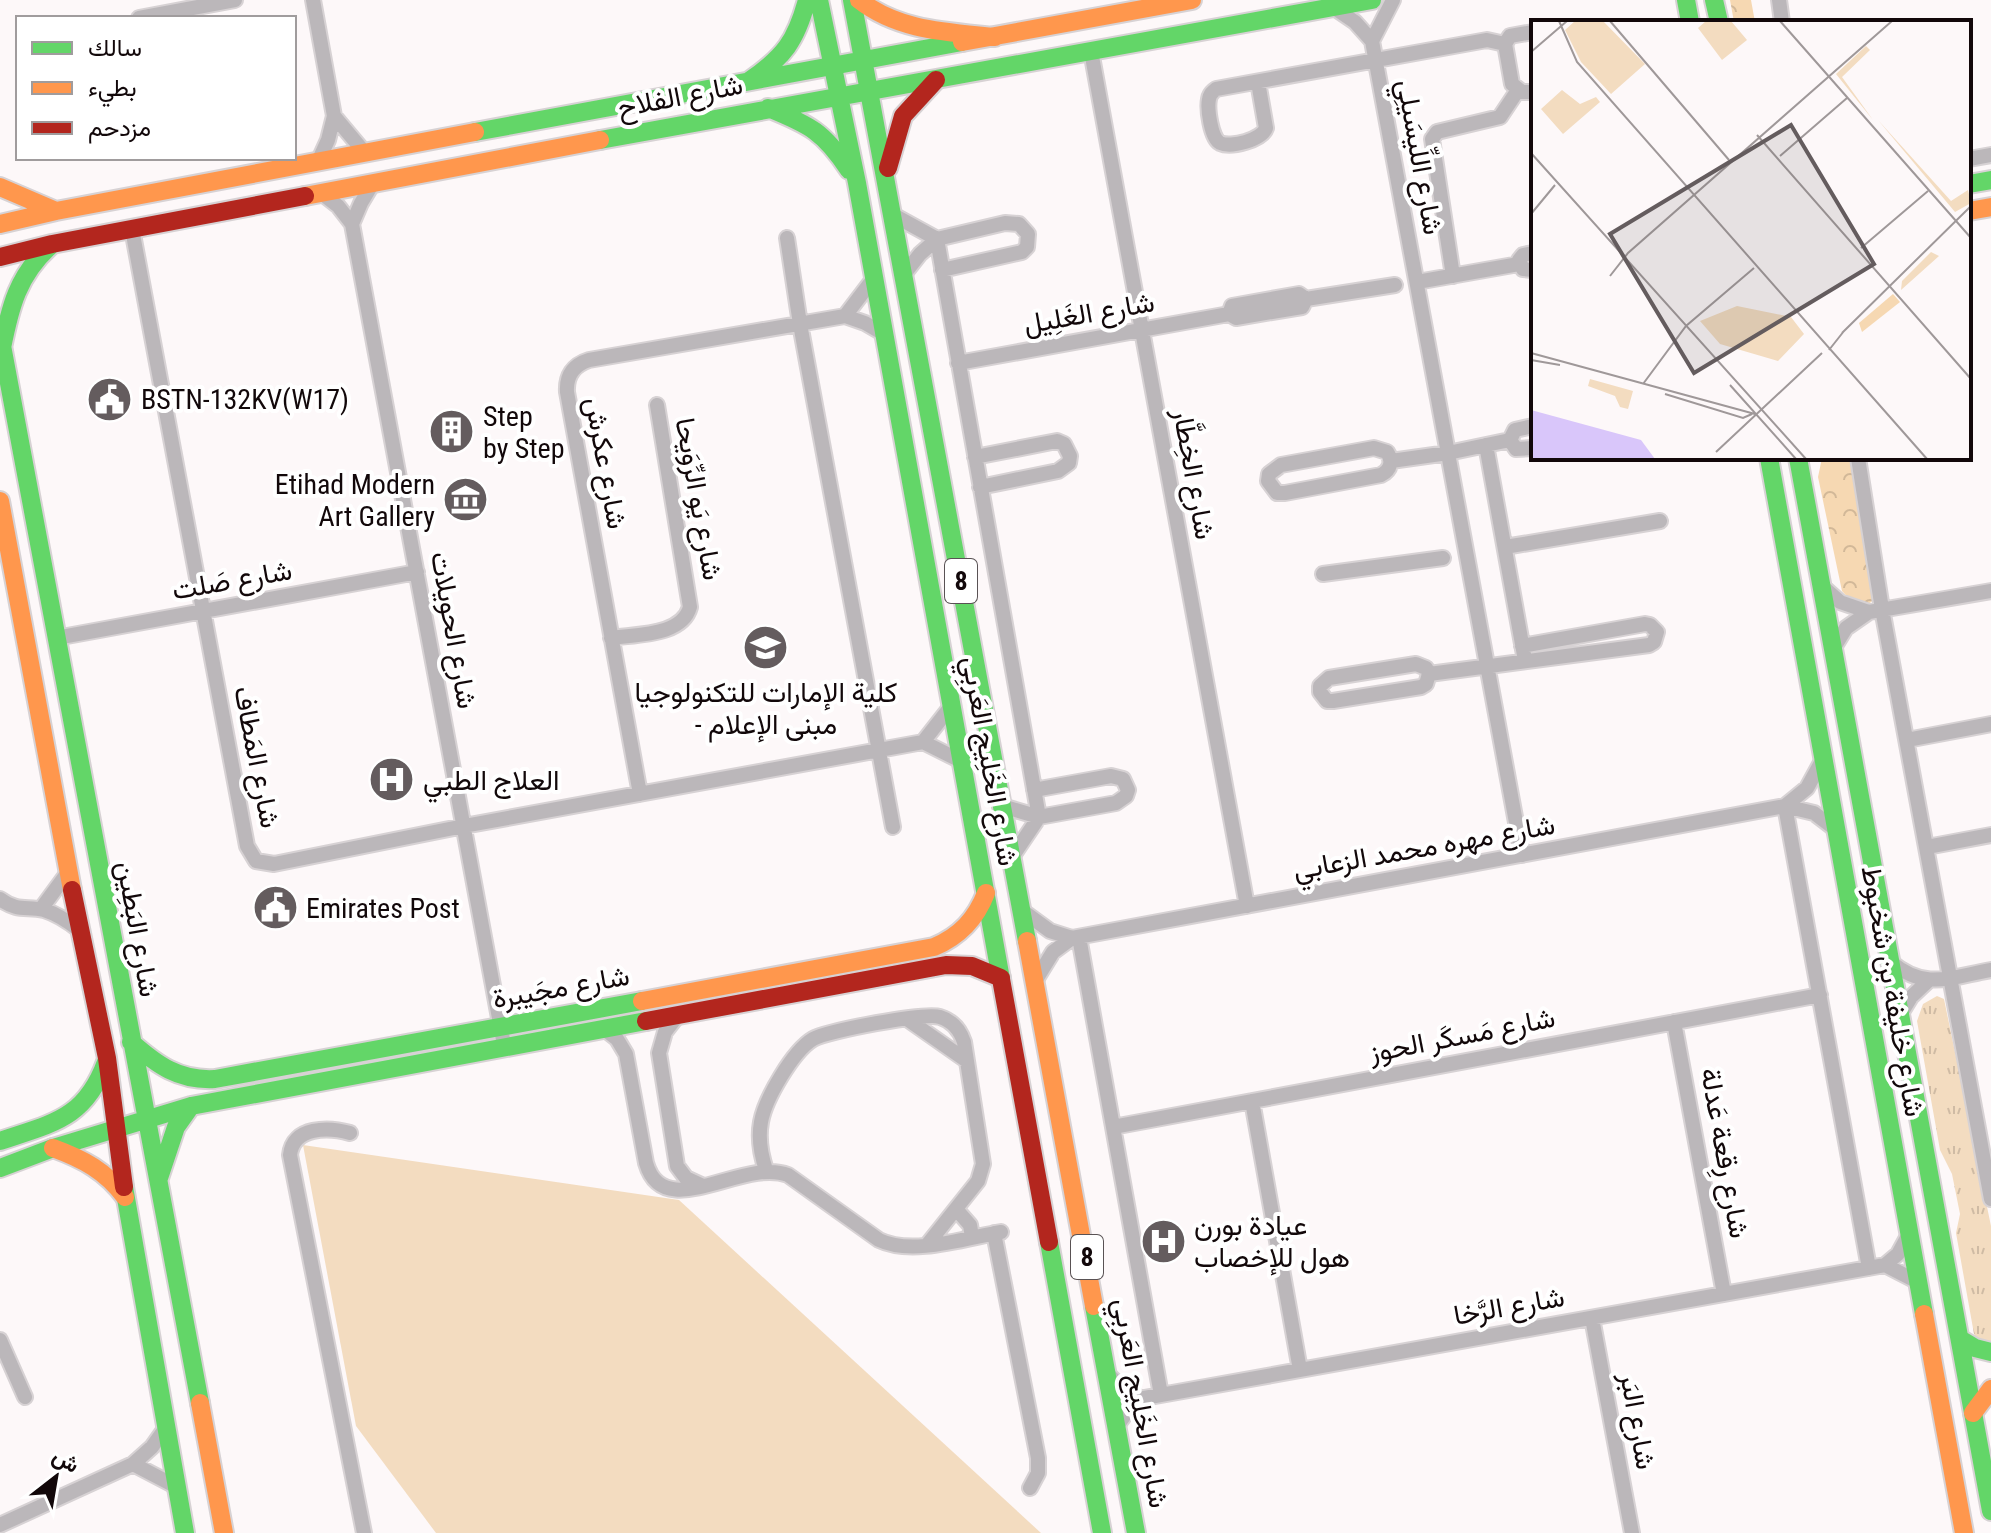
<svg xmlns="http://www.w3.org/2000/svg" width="1991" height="1533" viewBox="0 0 1991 1533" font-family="'Roboto Condensed',Vazirmatn,sans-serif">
	<defs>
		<pattern id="grass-tufts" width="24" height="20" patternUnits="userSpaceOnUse" patternTransform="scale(2)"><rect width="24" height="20" fill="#f3dcc0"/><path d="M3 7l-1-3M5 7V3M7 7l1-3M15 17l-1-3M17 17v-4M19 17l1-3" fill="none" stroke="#cfbba4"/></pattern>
		<pattern id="forest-crowns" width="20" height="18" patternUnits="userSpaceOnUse" patternTransform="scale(2)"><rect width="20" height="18" fill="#f6d8b2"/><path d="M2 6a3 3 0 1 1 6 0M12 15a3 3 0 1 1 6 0" fill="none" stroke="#d2b898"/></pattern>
	</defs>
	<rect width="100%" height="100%" fill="#fdf8f9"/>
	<path fill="url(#grass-tufts)" d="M1937 996 1944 999 1991 1226V1347L1980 1345 1974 1334 1956 1233 1960 1214 1952 1174 1940 1150 1917 1021 1923 1004Z"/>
	<path fill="url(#forest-crowns)" d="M1730 0H1751L1755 22H1734Z
		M1822 458H1853L1877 597 1865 607 1852 602 1842 591 1818 477Z"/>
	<path fill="#f3dcc0" d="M303 1145 679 1200 1041 1533H436L356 1426Z"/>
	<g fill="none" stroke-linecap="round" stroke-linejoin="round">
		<defs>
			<path id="street" d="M313 0 334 116 328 140 318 162
				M1779 0 1782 22
				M1333 7 1355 22 1372 41 1522 855
				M139 18 235 0
				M1533 32 1510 36 1505 44 1512 84 1522 92H1533
				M1372 41 1393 0
				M1091 51 1247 906
				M1258 82 1266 128C1262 140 1231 148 1220 143 1211 138 1207 109 1209 99 1210 93 1212 93 1216 89L1487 40 1505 44
				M334 116 365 153
				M1969 159 1991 155
				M320 192 338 206 352 224 504 1045
				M895 216 937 239
				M352 224 361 203 373 183
				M132 229 247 846 256 861 274 864 464 826 923 742 961 761
				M787 238 800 324 893 827
				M937 239 1039 817
				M1533 253 1523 255 1519 260 1523 269 1533 270
				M905 273 920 254 937 239 1005 223 1019 224 1028 234 1027 247 1022 252 942 270
				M1453 276 1432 139 1437 132 1500 117 1518 90
				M1417 282 1519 264
				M1299 294 1306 299 1302 307 1236 318 1229 314 1232 306Z
				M1306 299 1395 285
				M845 316 874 278
				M958 363 1229 314
				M1533 426 1515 430 1510 440 1516 449 1533 448
				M1486 445 1524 655
				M1374 448 1387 452C1393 461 1391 470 1381 475L1285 493H1277L1268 481 1269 474 1281 465Z
				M975 457 1057 441 1064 444 1070 456 1069 463 1058 471 980 487
				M1858 458 1882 609 1991 1199
				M1391 461 1448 453 1510 440
				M1505 547 1660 521
				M1323 574 1443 558
				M1822 586 1840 602 1869 612
				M56 638 417 572
				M611 638C637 634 682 636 690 607L657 405
				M1833 649 1846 628 1869 612 1991 591
				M1416 664 1426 668 1429 674 1426 684 1421 687 1333 701H1327L1320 692V686L1329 678Z
				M1429 674 1649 645 1654 642 1657 632 1650 625 1645 624 1522 646
				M1907 740 1991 724
				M923 742 952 705
				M640 794 567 392C566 376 573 365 589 360L845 316 865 323 884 334
				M1002 806 1039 817 1116 803 1126 796 1128 790 1123 779 1111 776 1034 790
				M1785 806 1869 1268
				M1785 806 1807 788 1823 759
				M1927 847 1991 835
				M1012 857 1039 817
				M0 899C18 912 26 906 44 910 57 914 69 922 79 930
				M41 909 69 871
				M1024 912 1050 931 1072 938
				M1079 937 1161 1395
				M1891 962C1925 991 1951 977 1991 970
				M1037 978 1053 952 1072 938 1785 806 1814 813 1835 829
				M679 1014 665 1032 659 1053 677 1166 686 1178 701 1185
				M1900 1015 1911 997 1927 982
				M907 1019 967 1061
				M1674 1022 1724 1294
				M603 1028 617 1039 626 1054 646 1163C664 1225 743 1157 788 1175L879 1240C912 1256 966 1238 1001 1232
				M1252 1101 1300 1370
				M1113 1127 1820 995
				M350 1133C329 1127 293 1126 290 1155L364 1533
				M766 1170C761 1155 758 1138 761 1122 765 1099 793 1051 813 1039 827 1031 925 1012 940 1017 953 1021 960 1030 964 1042L983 1164 978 1181 927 1245
				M956 1209 970 1225 972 1237
				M994 1233 1038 1458V1473L1030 1488
				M1885 1265 1898 1254 1909 1234
				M1592 1318 1632 1533
				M0 1340 25 1397
				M1110 1376 1123 1389 1142 1399
				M1116 1427 1130 1408 1144 1398 1885 1265 1918 1282
				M133 1464 177 1487
				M0 1525 133 1464 152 1447 167 1426"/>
			<path id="fast" d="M819 0 857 183 1001 979
				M852 0 1027 941
				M1686 0 1690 22
				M1714 0 1719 22
				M749 81C784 57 796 41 807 0
				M768 108C810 125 824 132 849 170
				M475 132 962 42
				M600 140 1372 0
				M1969 184 1991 180
				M0 335 200 1403
				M2 348C10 307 18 275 50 246
				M1769 458 1924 1314
				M1798 458 1991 1511
				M131 1042C157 1065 179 1081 215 1079L642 1001
				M0 1141C53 1123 85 1119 106 1062
				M0 1168 53 1148 191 1106 646 1021
				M159 1178 176 1127 191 1106
				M124 1187 185 1533
				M1049 1242 1102 1533
				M1094 1306 1136 1533
				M1960 1339 1975 1348 1991 1352"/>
			<path id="slow" d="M859 0C899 31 946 32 995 37
				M962 42 1192 0
				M0 187 56 211
				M305 196 600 140
				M1969 211 1991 207
				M0 224 56 211 475 132
				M0 501 72 890
				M1027 941 1094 1306
				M642 1001 934 947C960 936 976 919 986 893
				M53 1148C83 1159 106 1171 125 1197
				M1924 1314 1964 1533
				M200 1403 224 1533
				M1973 1413 1991 1389"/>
			<path id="jam" d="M888 168 903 116 936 80
				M0 257 52 244 305 196
				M72 890 107 1058 124 1187
				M1001 979 1049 1242
				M646 1021 946 965 972 966 1001 978"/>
		</defs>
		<use href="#street" stroke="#d7d2d4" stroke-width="18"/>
		<use href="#fast" stroke="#d7d2d4" stroke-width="22"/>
		<use href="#slow" stroke="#d7d2d4" stroke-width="22"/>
		<use href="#jam" stroke="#d7d2d4" stroke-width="22"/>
		<use href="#street" stroke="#bbb7ba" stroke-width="14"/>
		<use href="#fast" stroke="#63d668" stroke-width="18"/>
		<use href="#slow" stroke="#ff974d" stroke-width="18"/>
		<use href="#jam" stroke="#b3261e" stroke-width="18"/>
	</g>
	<defs>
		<symbol id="civic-disc" viewBox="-11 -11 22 22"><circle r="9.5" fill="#645c5e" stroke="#fff"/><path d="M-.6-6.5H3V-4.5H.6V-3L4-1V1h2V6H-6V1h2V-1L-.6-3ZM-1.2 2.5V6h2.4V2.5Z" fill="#fff"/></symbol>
		<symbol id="building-disc" viewBox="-11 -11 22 22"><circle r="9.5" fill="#645c5e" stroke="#fff"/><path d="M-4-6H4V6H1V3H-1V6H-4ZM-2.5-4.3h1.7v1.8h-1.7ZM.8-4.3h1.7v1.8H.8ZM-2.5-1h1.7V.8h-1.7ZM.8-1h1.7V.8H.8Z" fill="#fff"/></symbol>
		<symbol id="museum-disc" viewBox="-11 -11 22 22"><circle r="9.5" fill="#645c5e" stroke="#fff"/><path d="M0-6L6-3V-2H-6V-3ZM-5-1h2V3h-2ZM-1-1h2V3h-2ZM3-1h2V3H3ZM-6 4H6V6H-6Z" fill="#fff"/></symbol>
		<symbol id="school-disc" viewBox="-11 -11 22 22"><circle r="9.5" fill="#645c5e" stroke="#fff"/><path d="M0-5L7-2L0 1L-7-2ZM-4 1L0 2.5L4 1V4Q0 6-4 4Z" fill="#fff"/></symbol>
		<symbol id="hospital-disc" viewBox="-11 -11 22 22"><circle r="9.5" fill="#645c5e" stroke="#fff"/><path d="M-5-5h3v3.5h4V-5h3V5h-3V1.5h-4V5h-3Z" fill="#fff"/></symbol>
	</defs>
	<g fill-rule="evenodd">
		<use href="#civic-disc" x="84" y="374" width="51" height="51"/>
		<use href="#building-disc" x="426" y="406" width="51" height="51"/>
		<use href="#museum-disc" x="440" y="474" width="51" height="51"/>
		<use href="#school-disc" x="740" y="622" width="51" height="51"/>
		<use href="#hospital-disc" x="366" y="754" width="51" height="51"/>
		<use href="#civic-disc" x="250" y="882" width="51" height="51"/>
		<use href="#hospital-disc" x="1138" y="1216" width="51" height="51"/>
	</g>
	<g text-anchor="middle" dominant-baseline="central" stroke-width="8" stroke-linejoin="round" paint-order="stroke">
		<g fill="#fff" stroke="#595254" stroke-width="2">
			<rect x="945" y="559" width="32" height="44" rx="6"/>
			<rect x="1071" y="1235" width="32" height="44" rx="6"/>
		</g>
		<g font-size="26" font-weight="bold" fill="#12080a">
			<text x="961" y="581">8</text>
			<text x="1087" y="1257">8</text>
		</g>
		<g font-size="28" fill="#12080a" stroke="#fff">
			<text transform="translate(680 96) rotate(-11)">شارع الفلاح</text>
			<text transform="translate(1420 157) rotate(80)">شارع اللِّيسَيلِي</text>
			<text transform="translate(1089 313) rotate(-10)">شارع الغَلِيل</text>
			<text transform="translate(606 463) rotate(80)">شارع عكرش</text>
			<text transform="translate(1194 474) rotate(80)">شارع الخِطَّار</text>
			<text transform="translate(699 499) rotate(80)">شارع يَو الرِّوَيحا</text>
			<text transform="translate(232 580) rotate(-10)">شارع صَلت</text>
			<text transform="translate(454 630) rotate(80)">شارع الحويلات</text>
			<text transform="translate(257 757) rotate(79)">شارع المَطاف</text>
			<text transform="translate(990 761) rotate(80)">شارع الخَلِيج العَربِي</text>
			<text transform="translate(1424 847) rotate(-10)">شارع مهره محمد الزعابي</text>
			<text transform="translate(138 929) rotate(80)">شارع البَطِين</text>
			<text transform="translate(561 987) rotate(-10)">شارع مجَيبرة</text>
			<text transform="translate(1893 991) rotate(80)">شارع خليفة بن شخبوط</text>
			<text transform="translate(1462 1035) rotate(-11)">شارع مَسكَر الحوز</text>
			<text transform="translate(1725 1153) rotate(80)">شارع رِقعة عَدلة</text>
			<text transform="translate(1509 1306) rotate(-10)">شارع الرَّخا</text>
			<text transform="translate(1141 1403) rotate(80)">شارع الخَلِيج العَربِي</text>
			<text transform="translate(1638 1421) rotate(80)">شارع البَر</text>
		</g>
		<g font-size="28" fill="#12080a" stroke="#fff" text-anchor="start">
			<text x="141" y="399">BSTN-132KV(W17)</text>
			<text x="483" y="416">Step<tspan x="483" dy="32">by Step</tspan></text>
			<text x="435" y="484" text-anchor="end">Etihad Modern<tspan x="435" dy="32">Art Gallery</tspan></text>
			<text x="766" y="692" text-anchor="middle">كلية الإمارات للتكنولوجيا<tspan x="766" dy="32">- مبنى الإعلام</tspan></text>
			<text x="423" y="780">العلاج الطبي</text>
			<text x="306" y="908">Emirates Post</text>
			<text x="1194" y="1225">عيادة بورن<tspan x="1194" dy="32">هول للإخصاب</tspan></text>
		</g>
	</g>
	<g transform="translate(1531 20)">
		<rect width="440" height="440" fill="#fdf8f9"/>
		<path d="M335 26 339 30 311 57 342 100 305 54ZM347 100 420 181 437 170 440 183 424 192ZM400 232 408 236 370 270 371 261Z" fill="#f3dcc0"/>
		<path d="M362 274 369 282 331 312 328 303Z" fill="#f6d8b2"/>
		<path d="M44 1H72L114 44 80 74 50 42 34 10ZM175 1H200L216 20 191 40 167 8ZM31 70 49 84 65 77 69 82 32 114 10 89ZM206 286 260 297 273 314 247 341 189 324 169 301Z" fill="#f3dcc0"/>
		<path d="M59 359 102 371 97 389 89 387 84 376 57 366Z" fill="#f3dcc0"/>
		<path d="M0 390 110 420 124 439H0Z" fill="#d9c6fa"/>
		<path fill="none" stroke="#9f9899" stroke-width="2" d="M28 1 46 42 396 439M79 1 198 140M249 1 440 218M0 32 36 1M226 115 440 359M0 133 275 439M249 136 316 78M0 194 24 165M330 228 397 171M79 256 97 233 361 1M311 313 440 186M298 330 313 311M0 333 224 394M0 340 29 345M112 364 155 306 223 248M199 365 265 439M134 374 212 398 221 394M185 432 291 333"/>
		<path fill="#645c5e" fill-opacity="0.15" stroke="#645c5e" stroke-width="4" d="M260 105 343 244 163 353 79 214Z"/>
		<rect width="440" height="440" fill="none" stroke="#12080a" stroke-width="4"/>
	</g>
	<rect x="16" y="16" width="280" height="144" fill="#ffffff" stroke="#a09c9d" stroke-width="2"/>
	<rect x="32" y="42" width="40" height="12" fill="#63d668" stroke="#a09c9d" stroke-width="2"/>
	<text x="88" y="56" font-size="24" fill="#12080a">سالك</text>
	<rect x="32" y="82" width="40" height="12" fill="#ff974d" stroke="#a09c9d" stroke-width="2"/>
	<text x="88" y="96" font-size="24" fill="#12080a">بطيء</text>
	<rect x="32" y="122" width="40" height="12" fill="#b3261e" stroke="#a09c9d" stroke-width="2"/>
	<text x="88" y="136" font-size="24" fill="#12080a">مزدحم</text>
	<g transform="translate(56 1477) rotate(31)" stroke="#ffffff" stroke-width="6" paint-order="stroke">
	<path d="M0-6L14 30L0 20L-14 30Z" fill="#12080a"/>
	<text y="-12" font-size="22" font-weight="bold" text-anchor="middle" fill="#12080a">ش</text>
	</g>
</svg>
